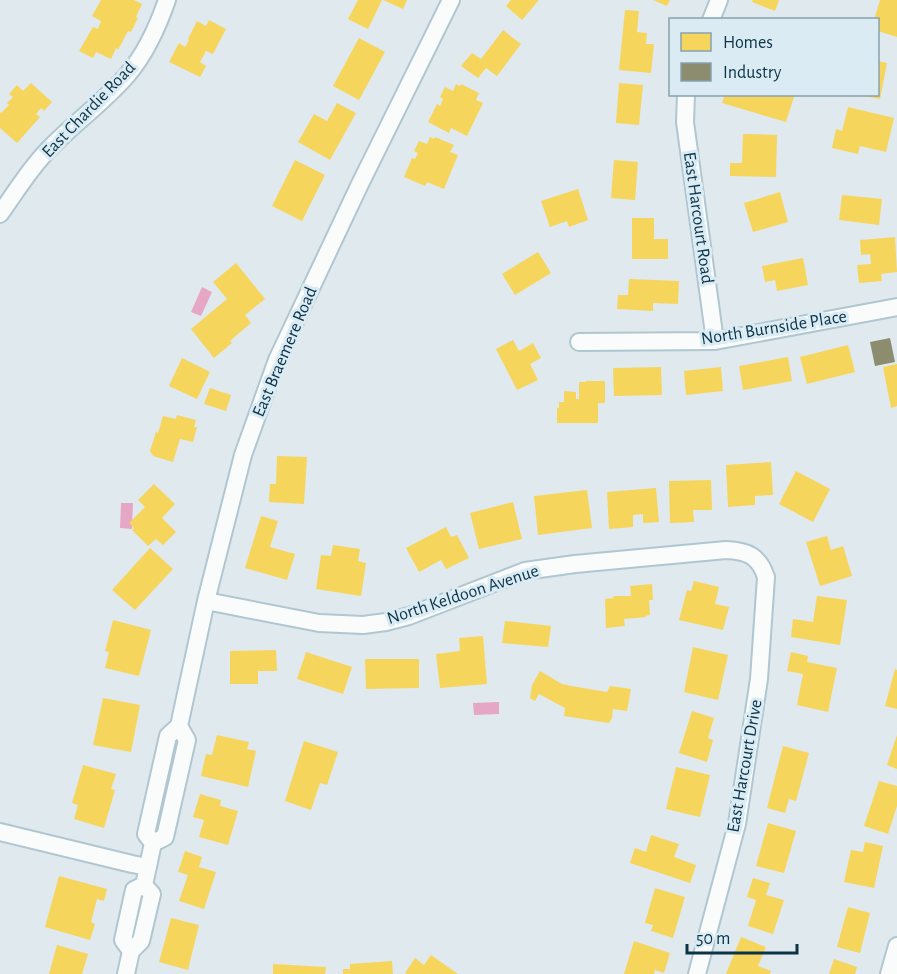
<svg xmlns="http://www.w3.org/2000/svg" width="897" height="974" viewBox="0 0 897 974" font-family="'Alegreya Sans',sans-serif">
	<rect width="100%" height="100%" fill="#e0e9ee"/>
	<path fill="#e6a7c7" d="M202 287 212 292 201 316 191 312Z
		M121 503H133L132 529 120 528Z
		M499 702V714L474 715 473 703Z"/>
	<path fill="#f6d55c" d="M101 0H134L142 4 136 17 138 18 131 32 128 31 118 50 116 48 111 59 96 52 93 58 79 51 93 27 98 29 101 21 92 16Z
		M358 0H382L368 29 348 19Z
		M383 0H407L403 9Z
		M511 0H539L522 20 506 6Z
		M653 0H670L667 6Z
		M753 0H779L775 11 752 2Z
		M880 0H897V37L878 31V20H874Z
		M625 10 639 11 637 32 647 33 646 44H654L651 73 619 70Z
		M209 20 226 29 213 54 206 51 200 62 206 66 200 77 169 62 179 43 185 47 189 40 188 39 197 21 206 26Z
		M503 30 521 44 497 76 486 68 478 78 461 66 472 53 481 59Z
		M359 38 385 52 359 100 333 86Z
		M878 61 887 63 880 99 864 96V94H878Z
		M31 83 52 102 44 111 41 108 36 114 40 117 17 143 0 128V112L1 113 9 105 7 103 13 97 9 94 17 85 23 91Z
		M619 83 643 85 639 125 616 123Z
		M456 84 460 86 461 84 479 93 476 100 483 103 467 136 451 128 449 133 428 122 437 104 440 106 443 99 440 97 445 87 453 91Z
		M725 94H786L794 97 786 122 722 103Z
		M337 103 356 113 330 160 298 142 314 114 327 121Z
		M848 107 894 118 886 152 860 146 858 154 832 148 836 129 842 131Z
		M743 134 777 135 776 177 730 176V163H742Z
		M430 137 434 139 435 137 454 145 450 152 458 155 444 189 427 182 425 186 404 177 412 158 415 159 418 153 414 151 419 141 427 144Z
		M295 160 325 175 302 221 272 206Z
		M614 160 638 162 635 200 611 198Z
		M578 189 588 220 569 227 567 221 550 227 541 201Z
		M780 192 788 222 753 232 744 203Z
		M842 195 882 199 879 225 839 220Z
		M632 218H654V239H668V259H632Z
		M895 237 897 272 881 274 882 281 859 283 857 265 871 264 870 254 861 255 860 240Z
		M538 252 551 273 515 295 502 274Z
		M803 258 808 285 777 291 775 280 765 282 762 266Z
		M236 263 265 299 245 315 251 323 230 341 232 343 214 358 191 329 227 299 213 282Z
		M629 279 679 281 678 304 653 303V311L617 309 618 295H628Z
		M513 340 519 351 533 343 541 358 530 364 538 380 517 390 496 349Z
		M848 345 855 372 807 384 800 357Z
		M788 357 792 381 743 390 739 366Z
		M182 358 210 372 197 399 169 386Z
		M897 364V406L891 408 883 367Z
		M661 367 662 395 614 396 613 368Z
		M721 367 723 391 686 395 684 371Z
		M586 381H605V403H598V423H557V408H559V402H564V391L576 392V399H579V382H586Z
		M210 388 231 395 226 411 204 404Z
		M177 415 196 420 194 427H197L193 442 180 439 173 462 153 456 150 451 156 432 158 433 163 416 176 419Z
		M277 456 307 457 304 504 269 502 270 484H276Z
		M771 462 773 495 755 496V505L728 507 726 465Z
		M796 471 830 489 813 522 779 504Z
		M711 480 712 510H693L694 522 670 523 669 481Z
		M154 484 175 504 162 518 176 532 163 545 156 539 148 546 132 530 134 528 129 523 145 507 138 500Z
		M656 488 659 522 643 523V514L633 515V527L609 529 607 492Z
		M587 490 592 528 538 535 534 496Z
		M513 502 522 539 479 549 470 513Z
		M261 516 278 521 270 547 295 554 287 580 245 568Z
		M446 527 451 537 457 535 469 558 446 569 441 560 419 572 406 548Z
		M827 536 831 550 843 546 852 576 820 586 806 542Z
		M333 545 360 549 358 561 366 563 361 596 316 589 321 555 331 556Z
		M150 548 173 569 135 610 112 590Z
		M694 581 719 587 715 604 729 607 723 630 679 620 687 590 691 591Z
		M652 584 653 600H649L650 615 645 616 646 617 624 619 625 626 606 628 605 599 614 598 613 596H631L630 586Z
		M817 596 847 600 840 645 791 637 793 619 813 622Z
		M113 620 151 630 139 676 105 668 109 652 105 651Z
		M505 621 551 626 548 647 502 643Z
		M483 636 487 684 440 688 436 654 460 651 459 638Z
		M693 647 728 655 718 700 684 692Z
		M276 650 277 671H258V684H230V651Z
		M306 652 352 667 343 694 297 679Z
		M791 652 808 656 807 662 837 668 828 712 797 705 803 674 787 671Z
		M365 659H419V688L366 689Z
		M895 669 897 670V709L885 706Z
		M540 671 562 684 571 686 607 692 610 686 631 689 627 711 613 709 612 718 609 723 564 716 565 708 539 694 535 701 530 698 532 685Z
		M103 698 140 705 131 752 93 745Z
		M692 711 714 718 708 738 713 740 707 762 679 753Z
		M217 735 249 742 247 749 256 751 248 787 201 776 206 754 212 755Z
		M897 735V769L887 765Z
		M304 741 338 752 327 785 320 783 311 810 285 801Z
		M783 746 809 753 796 801 789 799 785 813 767 808Z
		M83 765 116 774 111 789 115 790 104 828 74 819 78 805 72 803Z
		M676 767 710 775 700 817 666 809Z
		M879 781 897 786V806L888 834 864 826Z
		M200 794 221 800 220 806 238 811 228 845 199 837 204 820 193 817Z
		M768 823 796 831 784 873 756 866Z
		M651 835 679 844 674 857 696 865 690 883 630 863 635 848 646 852Z
		M865 842 883 846 874 888 844 882 851 850 863 852Z
		M185 851 202 857 199 867 216 872 204 909 179 901 188 875 178 872Z
		M59 876 107 889 104 901 97 899 91 922 95 924 90 940 45 927Z
		M753 878 770 883 766 895 784 900 773 934 748 926 756 900 747 897Z
		M655 888 685 897 673 938 651 931 653 925 645 923Z
		M848 907 870 913 860 953 837 947Z
		M171 918 199 925 188 970 159 962Z
		M741 937 766 947 758 966 771 971 770 974H726Z
		M634 941 670 953 664 973 655 970 654 974H624Z
		M57 945 88 954 82 974H49Z
		M431 955 458 974H407L405 973 415 958 424 965Z
		M834 959 857 967 855 974H829Z
		M392 961 393 974H343V969H350V964Z
		M273 964 326 967 325 974H273Z"/>
	<path fill="#8c8c6e" d="M890 338 895 362 875 366 870 342Z"/>
	<g fill="none" stroke-linecap="round" stroke-linejoin="round">
		<defs>
			<path id="minor" d="M711 20 719 0
				M686 94 685 122 715 341
				M0 214C17 190 33 164 54 144 78 120 106 100 128 74 146 53 158 26 167 0
				M579 342 715 341 897 307
				M206 601 319 623 363 625 386 622 409 616 525 571 575 564 726 550C748 551 759 556 766 577L759 679 737 824 697 974
				M0 832 132 864 148 867
				M153 843 165 837 187 740 179 726
				M144 885 153 843 146 834 168 736 179 726 206 601 243 455 277 360 360 184 451 0
				M131 951 123 940 134 890 144 885
				M126 974 131 951 141 941 152 894 144 885
				M889 974 897 946"/>
		</defs>
		<use href="#minor" stroke="#b0c6d1" stroke-width="20"/>
		<use href="#minor" stroke="#fafcfc" stroke-width="16"/>
	</g>
	<g text-anchor="middle" dominant-baseline="central" stroke-width="6" stroke-linejoin="round" paint-order="stroke">
		<g font-size="18" fill="#0b3446" stroke="#daebf4">
			<text transform="translate(89 110) rotate(-46)">East Chardie Road</text>
			<text transform="translate(698 218) rotate(82)">East Harcourt Road</text>
			<text transform="translate(774 328) rotate(-9)">North Burnside Place</text>
			<text transform="translate(285 352) rotate(-67)">East Braemere Road</text>
			<text transform="translate(463 595) rotate(-18)">North Keldoon Avenue</text>
			<text transform="translate(745 766) rotate(-80)">East Harcourt Drive</text>
		</g>
	</g>
	<rect x="669" y="18" width="210" height="78" fill="#daebf4" stroke="#87a2ae" stroke-width="1.5"/>
	<rect x="681" y="33" width="30" height="18" fill="#f6d55c" stroke="#87a2ae" stroke-width="1.5"/>
	<text x="723" y="48" font-size="18" fill="#0b3446">Homes</text>
	<rect x="681" y="63" width="30" height="18" fill="#8c8c6e" stroke="#87a2ae" stroke-width="1.5"/>
	<text x="723" y="78" font-size="18" fill="#0b3446">Industry</text>
	<path d="M687 944v9h110v-9" fill="none" stroke="#0b3446" stroke-width="3"/>
	<text x="696" y="944" font-size="18" fill="#0b3446" stroke="#daebf4" stroke-width="4.5" paint-order="stroke">50 m</text>
</svg>
